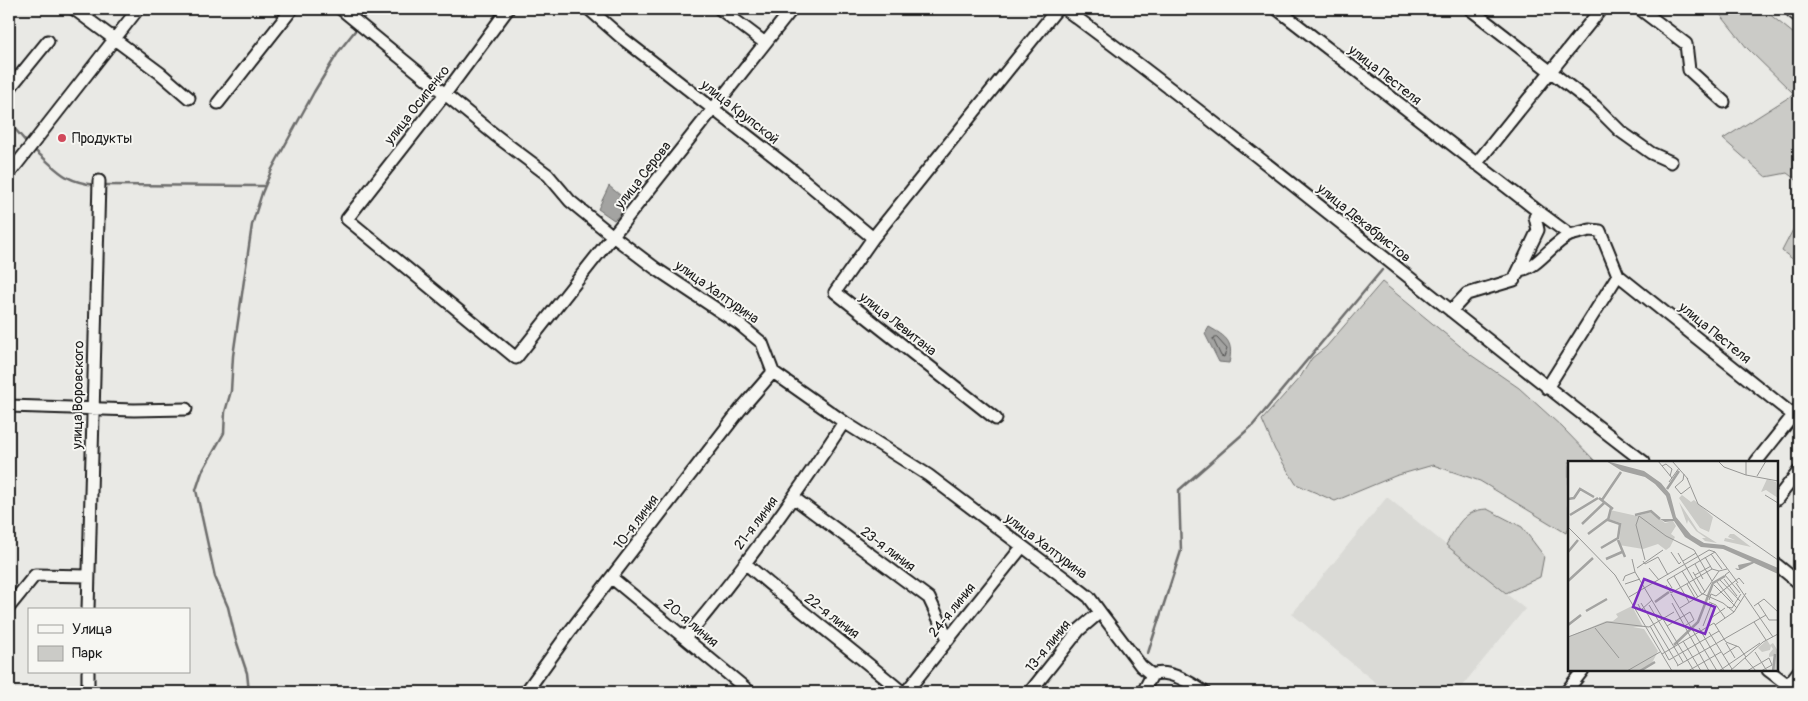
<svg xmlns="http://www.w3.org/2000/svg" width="1808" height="701" viewBox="0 0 1808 701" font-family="Pangolin,sans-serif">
	<rect width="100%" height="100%" fill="#e9e9e5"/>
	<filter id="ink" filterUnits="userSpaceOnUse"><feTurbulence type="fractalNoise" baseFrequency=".02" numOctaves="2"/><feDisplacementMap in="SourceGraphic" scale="10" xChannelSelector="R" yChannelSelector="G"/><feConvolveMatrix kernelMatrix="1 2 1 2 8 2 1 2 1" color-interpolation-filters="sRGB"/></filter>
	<g filter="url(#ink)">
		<path fill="#dadad6" d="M1387 497 1525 609 1457 692H1387L1292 614Z"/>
		<path fill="#cbcbc7" stroke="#747472" d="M1716 9H1763L1799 38V182L1787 173 1766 177 1723 139 1794 94 1747 48Z
			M1799 218V264L1782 251Z
			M1382 282 1471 355 1519 388 1562 427 1596 462H1569V527L1566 533 1480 481 1433 465 1395 476 1335 501 1296 484 1275 450 1262 420 1301 376 1312 358 1326 347Z
			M1487 509 1522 527 1544 556 1540 577 1506 593 1446 545C1457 526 1463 510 1487 509Z"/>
		<path fill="#a3a3a1" stroke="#6d6d6c" d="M609 186 626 200 621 214 614 220 598 209Z
			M1209 327C1227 337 1234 342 1229 363L1219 362 1205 334Z"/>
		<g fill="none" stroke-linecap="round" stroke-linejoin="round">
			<path stroke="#525251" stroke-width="1" d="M1217 338 1227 349 1224 357 1221 356 1213 339Z"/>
			<path stroke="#6d6d6c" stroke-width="2.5" d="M362 21 368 9
				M9 122 27 143
				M33 149C58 169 61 181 95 185
				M103 185 265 186
				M1148 653 1181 551 1179 490 1253 425 1382 270
				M249 692 247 673 235 637 228 607 215 577 196 490 202 472 224 433 225 412 231 391 233 356 252 225 262 193 272 169 314 92 339 51 358 27"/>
			<defs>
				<path id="minor" d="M74 9 160 73 189 98
					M341 9 495 135 548 175 570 201 614 237 655 268 739 324 762 343 773 372 844 422 928 475 1067 580 1089 597 1100 612
					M508 9 445 94 347 219 516 358 792 9
					M589 9 622 38 793 171 873 238
					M720 9 765 43
					M1065 9C1262 155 1449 313 1644 462
					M1277 9 1539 212 1535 217 1538 230 1514 280 1467 294 1451 311
					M1470 9 1595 106 1620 131 1651 153 1671 162
					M1640 9 1686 44 1689 70 1724 102
					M9 89 48 41
					M218 103 292 9
					M1476 164 1601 9
					M9 174 138 9
					M1539 212 1570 235 1590 230 1600 231 1618 275 1547 388
					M1520 270C1537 269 1553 242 1570 235
					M1618 275 1793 415
					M9 406 134 410 186 409
					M996 419 835 292 873 238 1057 9
					M1756 462 1799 408
					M794 498 929 598 948 639
					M1777 499 1799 471
					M745 563C796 608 850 648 902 692
					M1777 565 1799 583
					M612 578 750 692
					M9 607 35 575 88 576
					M88 610 99 181
					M686 637C744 569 795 497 844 422
					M1768 670 1788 685 1799 671
					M88 672V692
					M526 692 567 635 740 410 773 372
					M906 692 1022 547
					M1030 692 1079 630 1100 612 1141 666 1152 675C1168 668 1191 683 1204 692
					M1143 692 1152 675
					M1566 692 1583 670"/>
				<path id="highway" d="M1794 9 1799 13"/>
			</defs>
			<use href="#minor" stroke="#1c1c1c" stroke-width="15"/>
			<use href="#highway" stroke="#1c1c1c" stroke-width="21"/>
			<use href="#minor" stroke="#f6f6f2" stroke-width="11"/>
			<use href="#highway" stroke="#f6f6f2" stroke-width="18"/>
		</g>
	</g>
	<circle fill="#d1495b" stroke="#f6f6f2" stroke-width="2" cx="62" cy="138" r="5"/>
	<g text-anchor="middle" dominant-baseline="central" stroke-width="4" stroke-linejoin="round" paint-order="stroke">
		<g font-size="14" fill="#1c1c1c" stroke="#f6f6f2">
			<text transform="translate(1385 75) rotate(38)">улица Пестеля</text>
			<text transform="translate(417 105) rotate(-52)">улица Осипенко</text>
			<text transform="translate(740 112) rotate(38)">улица Крупской</text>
			<text transform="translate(643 175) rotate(-52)">улица Серова</text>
			<text transform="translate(1364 223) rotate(39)">улица Декабристов</text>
			<text transform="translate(717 292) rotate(35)">улица Халтурина</text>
			<text transform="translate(898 324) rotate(38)">улица Левитана</text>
			<text transform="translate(1715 333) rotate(39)">улица Пестеля</text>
			<text transform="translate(78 395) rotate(-89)">улица Воровского</text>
			<text transform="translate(636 522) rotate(-53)">10-я линия</text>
			<text transform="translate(756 523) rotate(-53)">21-я линия</text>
			<text transform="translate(1046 546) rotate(37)">улица Халтурина</text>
			<text transform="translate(888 549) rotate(37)">23-я линия</text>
			<text transform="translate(952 610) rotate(-51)">24-я линия</text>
			<text transform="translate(832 616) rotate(37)">22-я линия</text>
			<text transform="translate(691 623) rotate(40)">20-я линия</text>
			<text transform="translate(1048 646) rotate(-51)">13-я линия</text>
		</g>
		<g font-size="14" fill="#1c1c1c" stroke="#f6f6f2" text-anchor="start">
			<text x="72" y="138">Продукты</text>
		</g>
	</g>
	<g transform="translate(1568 461)">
		<rect width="210" height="210" fill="#e9e9e5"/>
		<path d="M199 18 208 21 210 37 198 29 193 31ZM114 34 123 41 126 39 145 56 141 71 132 67 111 37ZM111 41 130 70 149 82 137 80 134 77H138L128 70 120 59 119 63ZM42 49 69 55 83 51 97 62 105 60 108 65 103 73 107 76 102 86 98 89 90 83 75 88 51 84 53 62 40 58ZM162 73H166L183 86 156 80 157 77 167 79 160 76ZM64 145 75 166H65L76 168 90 190 84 202 72 210H0V176L38 160H45L50 156 48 153ZM199 179 202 184 205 182 210 190V210H205L206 195 201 196V193L205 188 203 185 202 189 194 191 190 187Z" fill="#cbcbc7"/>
		<path d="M38 0 76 10 93 22 102 33 108 56 123 74 136 82 156 84 194 100 210 107V113L186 102 172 109H169L167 107 165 110 167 107 171 108 170 104 184 101 155 88 133 86 117 76 106 60 97 61 92 58H105L98 35 87 23 77 16 54 10Z" fill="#a3a3a1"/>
		<path fill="none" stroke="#a3a3a1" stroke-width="2.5" d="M99 28 111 10M31 37 45 48M0 38 6 37 12 28 26 36M34 39 53 11M2 54 30 37M67 54 83 50 92 58M14 63 36 42M20 73 40 58M50 79 57 96M33 87 50 77 52 63 40 59 43 47M0 91 10 79M38 98 54 91M0 120 25 97M87 141 101 131M18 150 39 138M0 164 13 154M106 184 130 161 145 122 157 115M72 210 87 201M205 210 207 193"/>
		<path fill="none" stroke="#979795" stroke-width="1" d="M90 0 104 17M104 0 120 18M150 0 156 6 178 14M178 0V14L210 20M94 5 98 3 104 8 102 15M116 13 115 19 107 26 113 33 122 26M189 15 198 0M119 17 130 43 210 99M101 21 111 7M197 34 210 42M0 66 12 78M10 76 47 114 104 210M103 91 111 103 113 101M147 91 170 122M110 92 133 132 155 142 166 151M143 93 154 108M137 96 144 108 151 110M64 98 67 111 126 210M77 99 68 64 71 55 98 75 126 89 144 120M75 100 77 103 90 96 100 114M115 100 128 92M127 103 135 118M69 107 95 89M81 107 91 119M114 110 130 136M125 111 137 131M161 111 157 114 172 132M127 114 143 105M106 115 121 141M156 118 169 135M152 119 173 141M55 120 57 115 67 111M149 121 165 141M168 122 205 176M57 123 72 118M119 123 127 137M98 124 103 132 144 108M146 124 169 147M104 127 99 119 147 91M103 133 149 210M61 136 141 89 147 91M141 139 143 133 148 135 171 117 176 123M141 141 148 144 157 157M73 142 110 204M104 142 141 210M190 142 201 159H210M70 143 73 149 84 139M81 144 115 201M186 145 196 138 210 151M159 146 164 147 173 133M112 147 136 132 151 110 159 108M143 157 157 147M186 161 198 179M147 164 166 151 178 132M82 165 101 199 151 170M99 165 122 151 126 159 115 166M135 165 144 142M27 167 51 197M131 167 156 210M141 171 164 208M0 176 39 161 81 166 106 151M115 180 133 210M158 182 167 197M187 191 199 210M94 193 146 162 158 181 171 186 178 196M155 194 169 185M177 197 188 210M109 205 198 154M59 210 92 191M120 210 153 191M151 210 192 182M162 210 195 181 210 173M179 210 201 197 204 204 193 210"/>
		<path fill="#7b2cbf" fill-opacity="0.15" stroke="#7b2cbf" stroke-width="2.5" d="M76 118 147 146 137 173 65 146Z"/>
		<rect width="210" height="210" fill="none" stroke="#1c1c1c" stroke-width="2.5"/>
	</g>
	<rect width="1808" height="701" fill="none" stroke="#f6f6f2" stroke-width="30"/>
	<rect x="15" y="15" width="1778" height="671" fill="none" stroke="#1c1c1c" stroke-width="2" filter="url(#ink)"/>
	<rect x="28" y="608" width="162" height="65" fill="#f6f6f2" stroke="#9f9f9c"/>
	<rect x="38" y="625" width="25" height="8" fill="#f6f6f2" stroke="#9f9f9c"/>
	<text x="72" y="634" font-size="15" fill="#1c1c1c">Улица</text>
	<rect x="38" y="646" width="25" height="15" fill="#cbcbc7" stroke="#9f9f9c"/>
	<text x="72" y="658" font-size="15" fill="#1c1c1c">Парк</text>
</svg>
